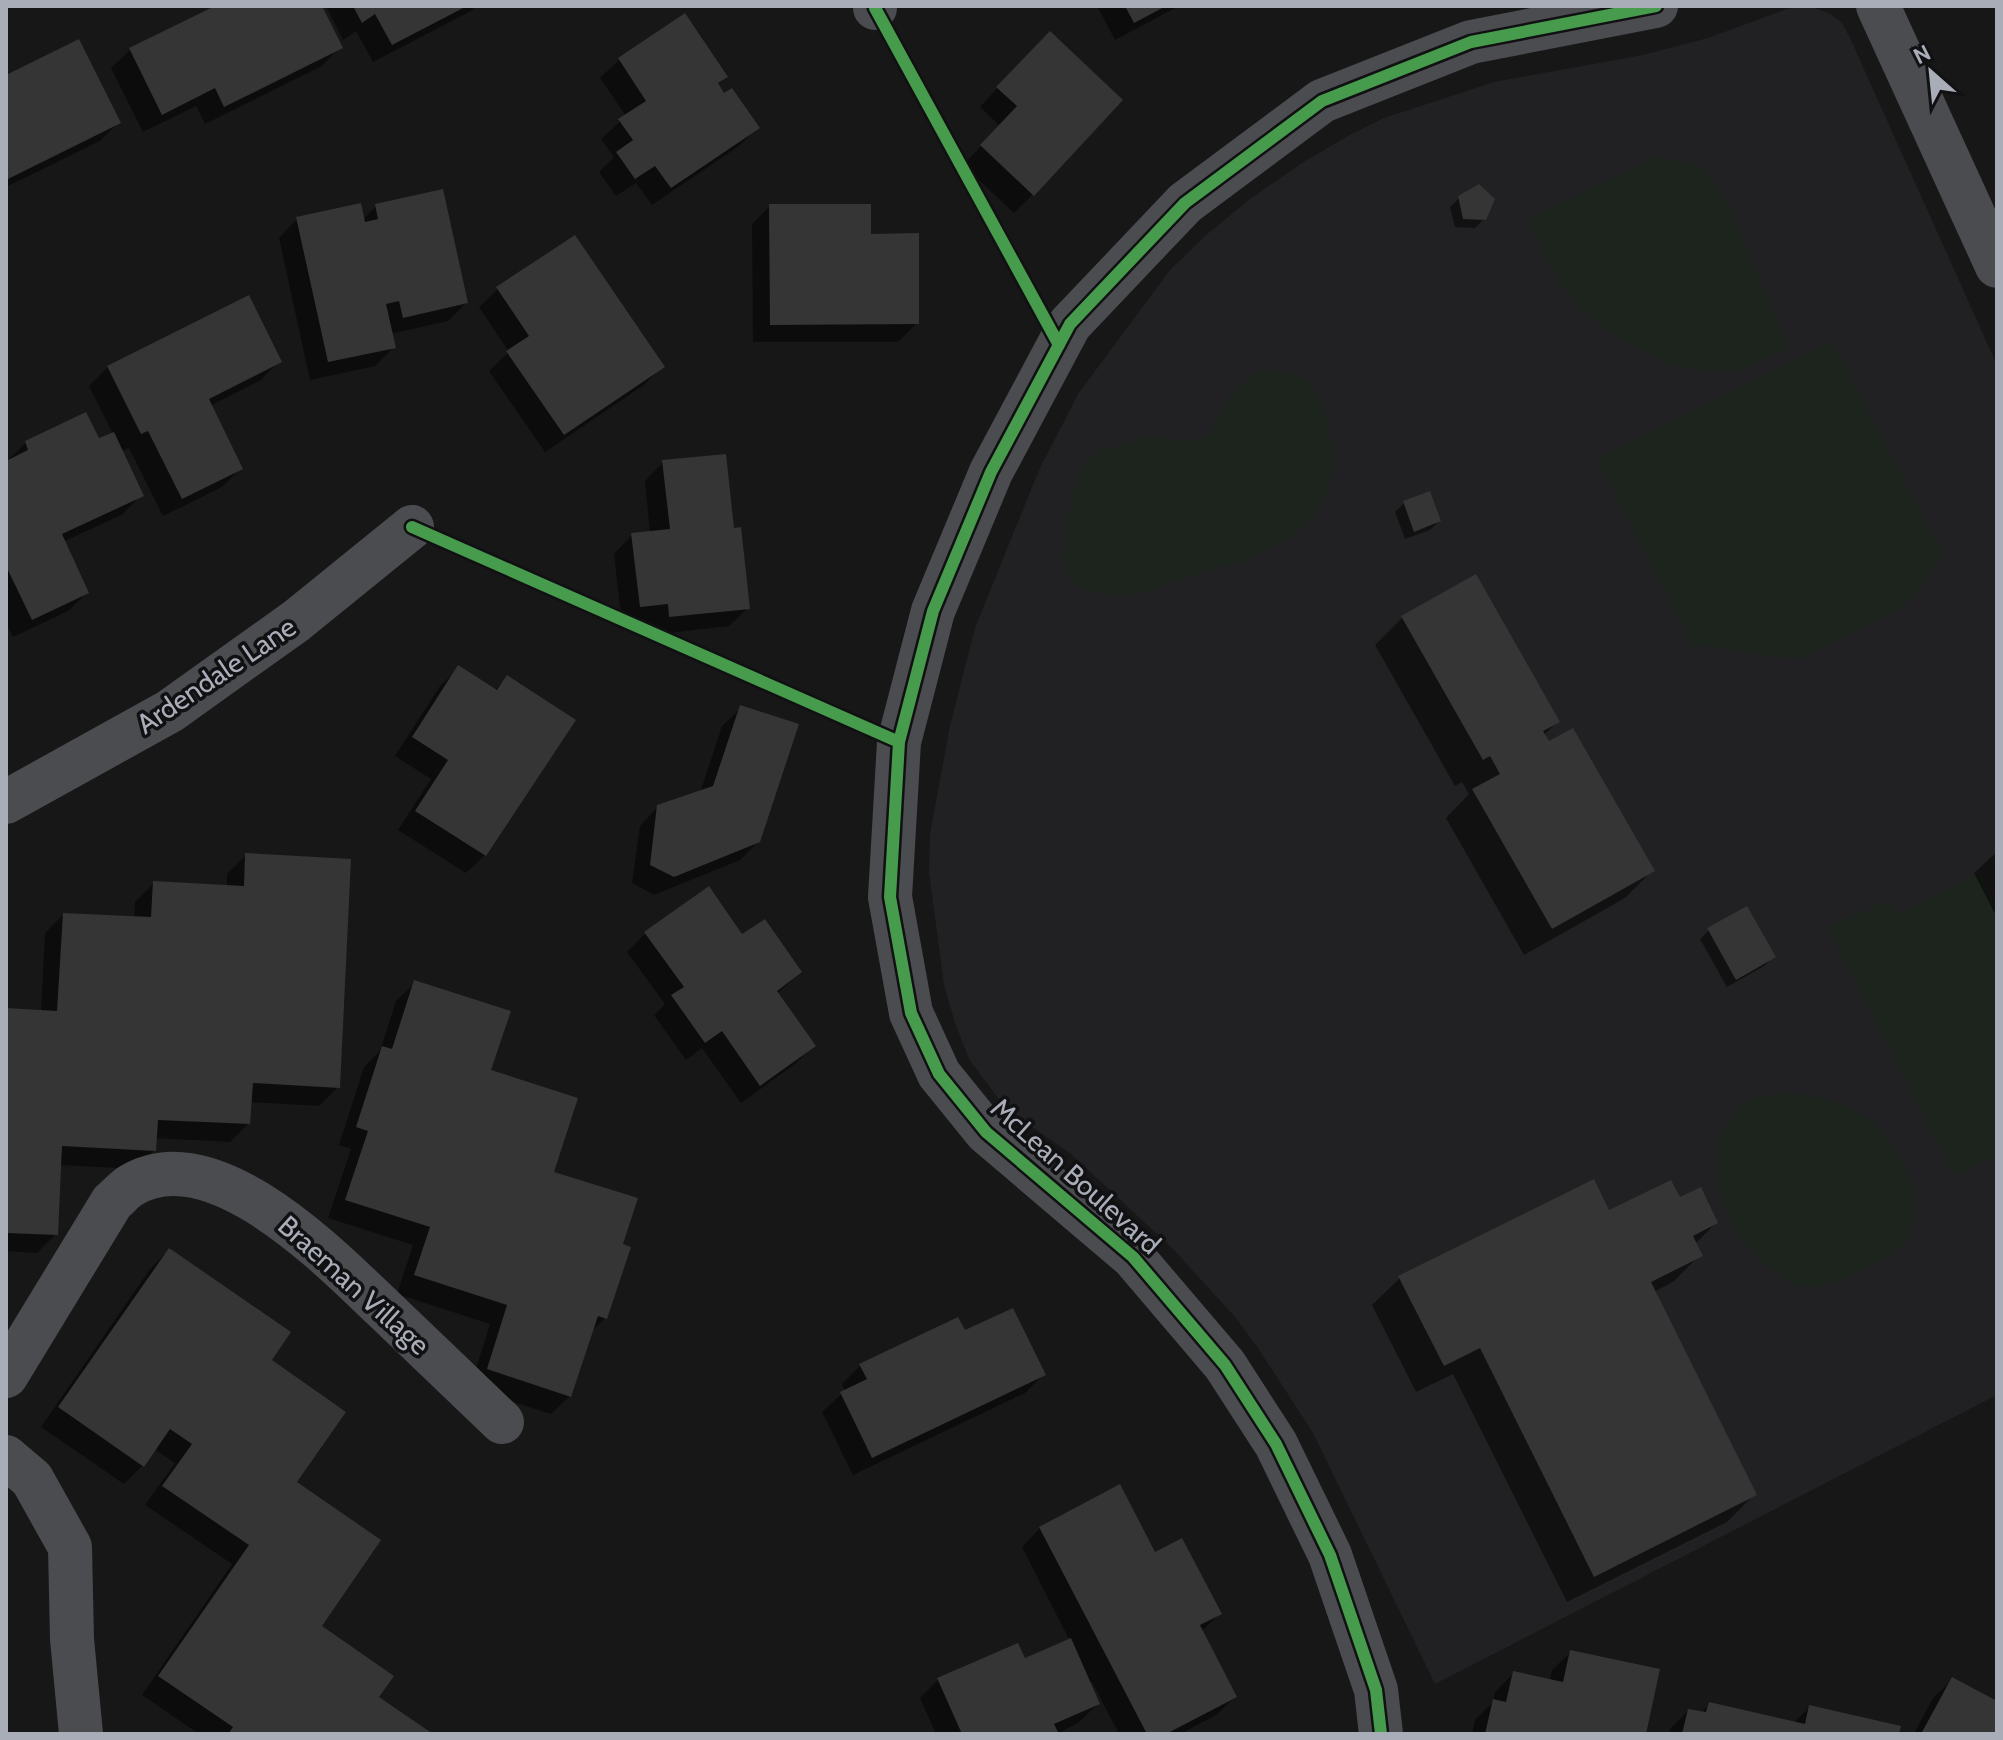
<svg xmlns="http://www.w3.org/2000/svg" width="2003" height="1740" viewBox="0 0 2003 1740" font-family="Cabin,sans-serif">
	<rect width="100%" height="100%" fill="#171717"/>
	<path fill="#212123" d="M1809 6 1831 14 1842 23 1850 38 1997 365V1395L1435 1684 1313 1433 1258 1348 1235 1317 1173 1249 1071 1154 1022 1120 1000 1101 969 1059 955 1023 944 985 929 872 930 834 950 726 975 628 1039 470 1078 394 1170 270 1206 235 1250 199 1302 163 1353 133 1384 118 1494 82 1643 55 1708 38 1787 9Z"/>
	<path fill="#1d241e" d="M1655 157 1699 165 1726 199 1789 349C1774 356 1759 364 1743 368 1680 385 1603 338 1565 291 1549 270 1539 244 1529 219Z
		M1833 341 1943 556 1903 608 1797 659 1692 645 1597 459Z
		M1269 369C1304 374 1320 383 1327 420 1335 455 1336 488 1313 518 1306 527 1293 534 1284 540 1249 562 1215 570 1176 580 1166 583 1157 588 1147 591 1127 598 1080 597 1068 576 1057 557 1073 496 1077 473 1088 452 1136 436 1160 437 1172 438 1184 445 1197 440 1218 433 1219 414 1229 397 1238 382 1254 376 1269 369Z
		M1978 872 1997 909V1155L1955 1177 1828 929 1889 899 1897 913Z
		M1778 1093C1811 1094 1843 1100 1870 1120 1881 1128 1889 1142 1896 1153 1925 1197 1925 1239 1874 1265 1853 1276 1825 1290 1800 1287 1792 1286 1785 1280 1779 1275 1735 1245 1694 1173 1728 1123 1734 1115 1740 1106 1749 1101 1757 1097 1769 1095 1778 1093Z"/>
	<path fill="#0007" d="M219 6H319L340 47 322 66 205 124 196 106 143 132 111 68 130 50Z
		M326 6H476L471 11 373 62 356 31 343 40Z
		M1097 6H1179L1115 40Z
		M684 15 726 77 717 85 724 96 757 128 739 146 652 205 636 183 616 196 599 172 614 157 601 139 626 116 600 78 619 60Z
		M1031 52 1033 194 1014 213 963 165 1000 126 980 107Z
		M6 78 119 122 100 141 6 187Z
		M1459 198 1484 219 1475 228 1455 227 1450 207Z
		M376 206 466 303 448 321 390 334 393 348 375 366 310 380 279 238 297 219H363Z
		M770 206 869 236 917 323 898 342H753L752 224Z
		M498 289 662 367 644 385 545 452 489 371 509 352 479 307Z
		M279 361 261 380 210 406 241 468 222 487 163 516 129 448 121 452 141 495 123 514 63 542 87 593 68 611 13 637 6 623 7 461 26 443 98 440 113 434 89 386 108 367Z
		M663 462 748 608 729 626 651 635 650 622 622 625 614 554 632 535 650 533 645 481Z
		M1428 494 1439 521 1430 530 1405 539 1395 512 1404 503Z
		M1402 618 1558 721 1543 736 1652 871 1625 898 1524 955 1446 818 1469 794 1462 782 1455 786 1375 645Z
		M459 668 494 691 507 678 485 855 466 873 398 830 431 779 395 756 440 686Z
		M741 708 759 841 740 860 654 895 632 883 640 826 658 807 700 793 722 726Z
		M1997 852V918L1974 873Z
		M246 855 338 1087 319 1106 250 1102 249 1123 230 1142 155 1138 154 1150 136 1169 59 1165 56 1234 37 1253 6 1251V1010L41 1012 45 933 63 915 134 918 135 902 153 884 227 887V874Z
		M1709 930 1773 957 1764 966 1727 987 1700 939Z
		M646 933 741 937 800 972 777 994 814 1045 795 1064 741 1103 702 1048 686 1060 654 1015 665 1004 627 952Z
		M415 983 488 1072 551 1173 621 1245 605 1318 590 1333 570 1396 551 1414 470 1388 490 1324 397 1294 413 1245 328 1218 351 1149 339 1145 364 1067 380 1051 396 1001Z
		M1608 1213 1716 1223 1695 1244 1700 1255 1673 1282 1654 1292 1754 1495 1727 1522 1567 1602 1453 1374 1416 1392 1372 1305 1400 1278Z
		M169 1250 269 1361 295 1482 319 1627 377 1697 430 1734H199L142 1695 232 1564 145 1505 175 1463 154 1449 143 1465 124 1484 41 1427 150 1269Z
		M964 1333 1043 1375 1025 1393 853 1475 822 1412 845 1391 842 1384 861 1365Z
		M1040 1528 1154 1554 1219 1614 1201 1632 1235 1697 1216 1715 1180 1734H1119L1092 1682 1089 1683 1098 1704 1079 1722 1057 1734H936L920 1698 938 1680 1024 1661 1070 1641 1022 1547Z
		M1571 1652 1644 1734H1472L1475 1720 1493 1702 1495 1692 1514 1673 1550 1681 1552 1670Z
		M1952 1680 1997 1704V1734H1914L1933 1698Z
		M1709 1705 1794 1723 1809 1707 1897 1734H1669L1670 1729 1688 1711 1701 1713Z"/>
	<path fill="#353536" d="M215 6H322L343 48 224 107 215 88 162 115 129 48Z
		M353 6H467L392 45 375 14 362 23Z
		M1125 6H1166L1134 23Z
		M685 13 728 77 718 83 724 93 732 88 760 128 671 188 655 166 635 179 616 152 633 140 618 119 646 101 618 58Z
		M1050 31 1123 100 1034 196 980 145 1017 106 996 87Z
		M79 39 121 123 6 180V75Z
		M1479 184 1495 199 1486 220 1463 219 1458 196Z
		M443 189 468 303 403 318 399 301 386 304 396 348 328 362 296 217 361 203 365 222 378 219 375 204Z
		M769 204H871V234L919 233V324L770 325Z
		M575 235 665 367 564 435 506 351 529 336 496 287Z
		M249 295 282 362 209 399 243 469 182 499 148 431 141 434 107 366Z
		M86 412 99 438 114 432 144 496 62 534 89 593 32 620 6 566V461L28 450 25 441Z
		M726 454 734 528 741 527 750 609 669 617 668 604 640 607 631 533 670 529 662 460Z
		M1430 491 1441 521 1414 532 1403 501Z
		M1476 574 1560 722 1543 731 1549 741 1573 728 1655 871 1552 929 1472 789 1500 774 1490 756 1483 760 1401 616Z
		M458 665 497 690 507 675 576 720 486 856 415 811 448 760 412 737Z
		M740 705 799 724 760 842 674 877 650 865 657 805 713 786Z
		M245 853 351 859 340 1088 253 1083 250 1124 158 1120 156 1151 62 1146 58 1235 6 1233V1008L57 1011 63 913 151 917 153 881 244 886Z
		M709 886 742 934 765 919 802 972 777 991 816 1046 760 1086 722 1031 705 1043 671 995 684 987 644 932Z
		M1747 906 1776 957 1736 980 1707 928Z
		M414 980 511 1011 491 1070 578 1098 554 1172 638 1198 623 1244 631 1247 607 1319 598 1316 571 1397 487 1369 507 1305 414 1275 430 1227 345 1200 368 1131 356 1127 382 1046 392 1049Z
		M1594 1179 1609 1210 1671 1180 1680 1197 1701 1187 1718 1223 1693 1236 1703 1256 1651 1282 1757 1495 1594 1577 1480 1348 1444 1366 1398 1276Z
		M169 1248 291 1332 272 1360 346 1412 297 1482 381 1540 322 1626 394 1676 379 1697 433 1734H228L233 1727 158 1676 249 1545 162 1486 192 1444 170 1429 144 1467 58 1407Z
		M1013 1308 1046 1375 872 1458 840 1392 867 1379 859 1364 958 1317 965 1330Z
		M1120 1484 1155 1552 1182 1538 1222 1614 1200 1625 1237 1697 1166 1734H1147L1039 1527Z
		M1071 1638 1100 1704 1054 1724 1059 1734H962L937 1678 1018 1643 1025 1658Z
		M1570 1650 1660 1669 1646 1734H1485L1493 1699 1506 1702 1513 1671 1563 1682Z
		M1952 1677 1997 1701V1734H1921Z
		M1709 1702 1805 1724 1809 1705 1901 1726 1899 1734H1682L1688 1709 1706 1712Z"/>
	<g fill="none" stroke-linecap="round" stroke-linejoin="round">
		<path stroke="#4b4c50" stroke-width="44" d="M875 6V8
			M1878 6 1997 266
			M6 802 170 711 296 621 412 527
			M6 1376 112 1202C118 1197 124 1190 130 1186 212 1135 330 1258 383 1308 423 1346 462 1384 502 1422
			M6 1457 32 1479 70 1547 72 1639 81 1734"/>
		<path stroke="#4b4c50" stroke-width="44" d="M1381 1734 1376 1690 1330 1555 1276 1444 1225 1365 1133 1257 986 1132 939 1074 911 1013 890 897 899 742 933 611 991 472 1070 324 1185 203 1322 101 1471 42 1656 6"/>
		<defs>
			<path id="cycleway" d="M875 8 1059 345
				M412 527 899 742
				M1381 1734 1376 1690 1330 1555 1276 1444 1225 1365 1133 1257 986 1132 939 1074 911 1013 890 897 899 742 933 611 991 472 1070 324 1185 203 1322 101 1471 42 1656 6"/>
		</defs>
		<use href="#cycleway" stroke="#111113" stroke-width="17"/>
		<use href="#cycleway" stroke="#469c4c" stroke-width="12"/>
	</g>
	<g text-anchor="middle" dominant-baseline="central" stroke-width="7" stroke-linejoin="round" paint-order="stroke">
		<g font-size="28" fill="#a8adb8" stroke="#111113">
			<text transform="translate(216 675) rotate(-34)">Ardendale Lane</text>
			<text transform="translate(1076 1176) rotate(42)">McLean Boulevard</text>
			<text transform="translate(354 1285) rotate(42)">Braeman Village</text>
		</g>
	</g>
	<rect width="2003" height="1740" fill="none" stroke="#a8adb8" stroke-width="16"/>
	<g transform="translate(1931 72) rotate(333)" stroke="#111113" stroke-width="6" paint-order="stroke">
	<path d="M0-6L14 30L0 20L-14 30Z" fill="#a8adb8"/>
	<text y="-12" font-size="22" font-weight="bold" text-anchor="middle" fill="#a8adb8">N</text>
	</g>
</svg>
